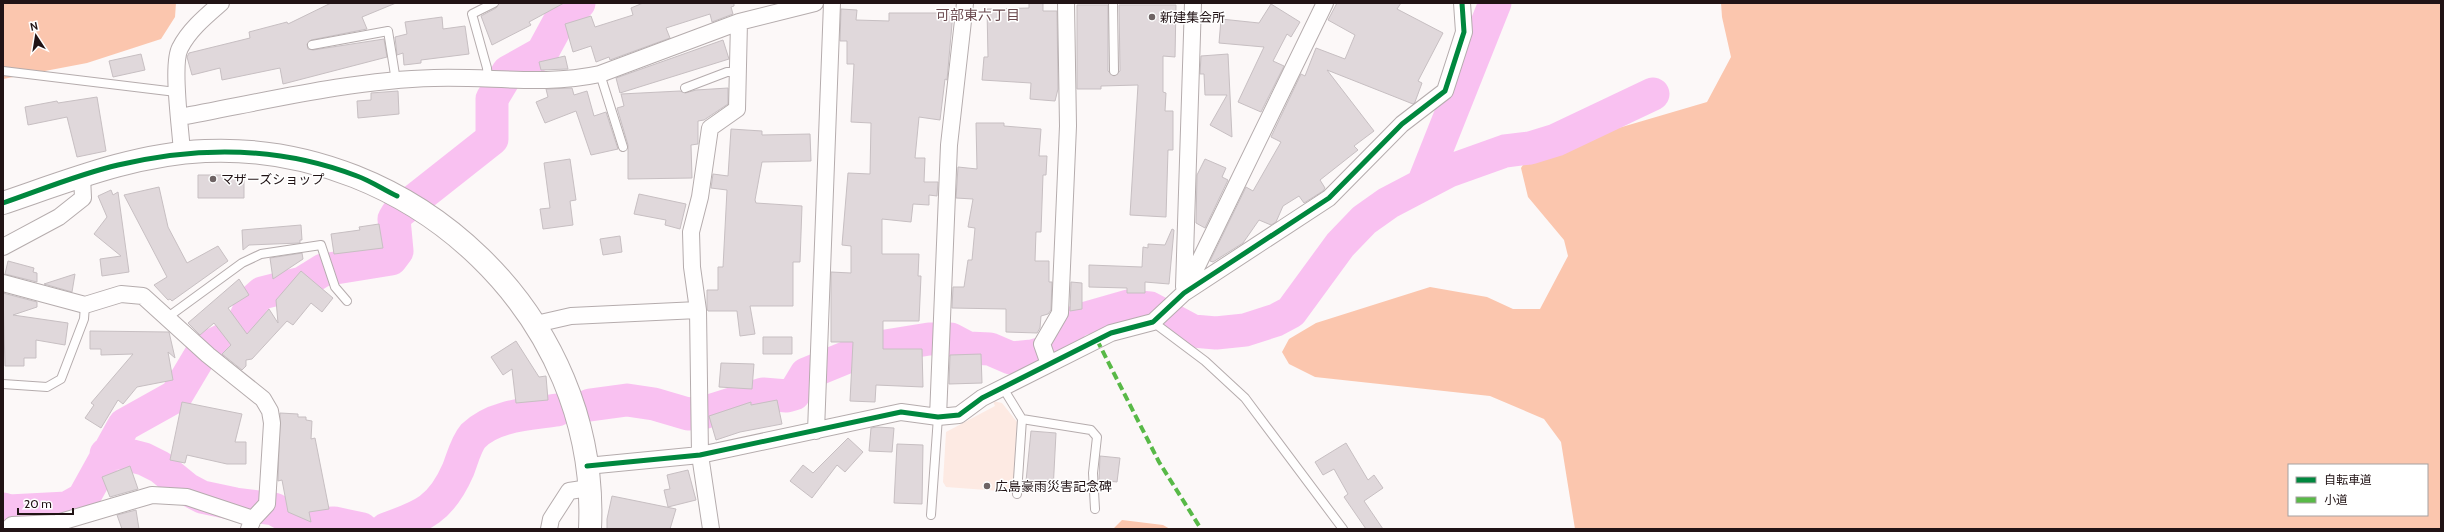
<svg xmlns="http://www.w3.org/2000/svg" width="2444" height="532" viewBox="0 0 2444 532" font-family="Cabin,'Noto Sans JP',sans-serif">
	<rect width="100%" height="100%" fill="#fcf8f8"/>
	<path fill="#fdeae3" d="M993 401 1002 403 1017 422 1013 492 946 487 943 482 946 432 995 406Z"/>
	<path fill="#fbc6ae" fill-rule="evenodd" d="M3 3H176L175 17 161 39 87 63 3 79Z
		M1721 3H2441V529H1575L1561 442 1544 419 1490 396 1315 377 1289 364 1282 352 1289 339 1316 323 1430 287 1487 297 1513 309H1540L1568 256 1564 240 1528 197 1521 168 1530 154 1707 102 1731 57 1722 17ZM2289 465H2427V515H2289Z
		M1122 520 1163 525 1170 529H1113Z"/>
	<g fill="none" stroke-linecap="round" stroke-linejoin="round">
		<path stroke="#f9c1f1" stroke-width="33" d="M1423 184 1495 3
			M590 405 627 400 654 404 688 414 706 412 763 394 787 396 794 394 806 374 867 349 929 339H951L968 348 990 349 1011 358 1032 356 1053 350 1073 324 1079 320 1128 306 1150 308 1193 331 1216 333 1245 330 1276 320 1291 312 1340 245 1364 220 1388 203 1449 171 1505 151 1530 148 1556 140 1653 94
			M106 454 121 453 144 459 160 467 187 489 202 497 235 504 274 509 294 520 306 524 334 523 362 529
			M3 509 9 511 67 508 83 499 124 425 176 396 204 349 239 332 253 301 262 293 302 283 323 270 391 259 397 251 394 219 397 214 492 139V99L508 72 542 53 561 18 579 3
			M386 529C423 516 441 509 458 470 462 460 466 444 473 436 494 415 529 414 557 410"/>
	</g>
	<path fill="#e0d8db" stroke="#c7bfc2" d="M331 3H396L362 17 367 29 311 40 307 44 308 49 313 50 384 39 387 57 283 84 280 68 222 80 220 68 192 75 187 57 189 53 250 38 249 32 287 22 288 24Z
		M499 3H564L529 22 531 25 492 45 481 16 496 8Z
		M643 3H734V6L731 7 733 14 712 22 710 14 666 28 670 38 610 60 609 57 596 62 591 46 573 52 565 24 591 16 595 27 633 15 631 8Z
		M1029 3H1043V11H1057L1058 89 1055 101 1030 99 1031 83 982 80 984 57H988L987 9 1029 8Z
		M1337 3H1401L1397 9 1443 33 1418 81 1422 83 1415 102 1413 104 1327 70 1374 131 1354 146 1358 150 1320 180 1325 188 1323 191 1304 203 1299 196 1283 206 1276 222 1271 225 1259 220 1243 243 1213 262 1210 261 1246 187 1253 191 1281 142 1271 137 1301 74 1305 76 1316 48 1345 59 1355 35 1328 20Z
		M1271 4 1300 22 1291 37 1287 34 1273 61 1284 66 1261 112 1238 102 1264 47 1219 43 1221 19 1259 23Z
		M1077 5H1108V71L1114 76 1120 71 1119 5H1176L1175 57 1163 56V92L1166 93 1165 111H1173V150H1168L1166 217 1130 215 1138 85 1101 86V89H1077Z
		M841 9 857 10 856 20 889 21V13H953L947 80 945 79 940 120 919 117 915 158H925L924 182H938L937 196 929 195V205L913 204 911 222 882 219V254H919L918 276H921L919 321H883V349H922L923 387 876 385 875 402 850 401 853 342H831V272L851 273V246L842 245 848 173 870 174 871 123 851 122 854 64H847V41H840Z
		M442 17 443 29 465 26 469 54 421 60V63L404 65 403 53 397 55 395 37 407 34 405 22Z
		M723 40 729 59 620 93 616 78Z
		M141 54 145 70 113 77 109 61Z
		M1228 54 1230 95 1232 137 1210 125 1227 95H1205L1204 74H1200L1201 56Z
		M565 56 568 69 541 70 539 62Z
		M572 88 574 95 587 91 594 116 606 112 618 149 591 155 576 111 545 123 536 102 548 97 546 89Z
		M728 88V104L704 120 698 121V144L691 145 692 178 628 179V145L617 108 624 106 621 94 680 91 685 93 696 90Z
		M398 91 399 114 358 118 357 101 371 100V93Z
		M97 97 106 151 77 157 67 117 28 125 25 107 57 101 58 103Z
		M976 123H1004V126L1041 129 1039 156H1047L1046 175H1043L1041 232H1036L1035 261H1049V282H1052L1051 310 1048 314 1041 316 1040 328 1037 333 1006 332V309L952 308 953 287H964L968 260H972L975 228 968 227 973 199 956 198 958 167 977 169Z
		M731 129 762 131V135L810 134 811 161 762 162 755 200 756 203 802 206 800 262H793V306H750L755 334 740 336 737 311H708L707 309V290H718V267H723L727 190 711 188 713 174 728 176Z
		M570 159 576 200 570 201 573 225 543 229 540 209 550 208 544 163Z
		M1205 159 1226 168 1222 177 1228 180 1205 228 1196 223 1197 175Z
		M198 175H244V198H198Z
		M159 187 168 227 187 263 218 246 228 261 172 301 170 299 168 300 154 285 167 277 124 195Z
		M111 190 113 195 118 192 129 272 102 276 100 259 121 256 94 234 107 217 98 196Z
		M639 194 686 204 680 229 665 225 666 220 634 214Z
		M379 224 383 248 334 254 331 234 360 230 359 227Z
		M301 225 302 240H300V243L249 245 243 250 242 230Z
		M1172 229 1174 230 1169 284 1145 282V293H1127V288L1089 287V265L1142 267 1143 247 1148 248V244L1165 245Z
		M620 236 622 252 603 255 600 239Z
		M302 253 303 259 273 279 270 258Z
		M8 261 34 268 33 272 37 273V282L5 274Z
		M301 271 333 298 322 312 311 303 293 325 287 321 252 359 246 360V366L242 370 222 354 231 345 214 323 200 335 188 323 239 279 249 295 228 308 247 334 269 309 278 323 276 300Z
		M75 274 72 292 44 284Z
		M1071 282 1082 283V309L1070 311Z
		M3 293 37 302V307L13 315 68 323 65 345 36 340V358H24V366H5Z
		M90 331 169 332 175 358 168 352 173 380 137 387 123 404 118 400 101 428 85 418 94 405 91 403 133 354 101 355V349H90Z
		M763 337H792V354H763Z
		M516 341 539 377 546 376 548 400 516 403 512 369 503 375 491 357Z
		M981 354 982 383 949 384 950 355Z
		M721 363 754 364 752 389 719 387Z
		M777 400 782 424 740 432 716 440 709 416 751 402V405Z
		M182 402 242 414 235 442H246V464H227L187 455 185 463 170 460Z
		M280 413 298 414V417H306V420L312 421 311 439 315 438 329 509 309 512 311 522 288 512 282 480 278 481Z
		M877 427 894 428 892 452 869 451 871 428Z
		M1031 431 1056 433 1053 491H1025Z
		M848 438 863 452 845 472 837 465 812 498 790 481 803 465 813 473Z
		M1346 443 1368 480 1374 475 1383 488 1364 501 1383 529H1366L1344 497 1348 494 1334 469 1323 475 1315 462Z
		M897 444 923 445 922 504 894 503Z
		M1100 456 1120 458 1117 482 1099 480Z
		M130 466 138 489 110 497 102 477Z
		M688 470 696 500 668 507 664 490 670 489 667 475Z
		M612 496 676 509 670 529H607V519Z
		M136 510 139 529H122L117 515Z"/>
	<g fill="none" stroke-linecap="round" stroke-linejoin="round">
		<defs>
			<path id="lane" d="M1113 3 1114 71
				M312 45 388 31 396 81
				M3 71 176 92
				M600 74 623 147
				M488 80 487 68 472 14 494 3
				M685 88 727 72H738
				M168 317 242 263 261 254 321 245 335 287 347 301
				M1153 322 1205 361 1245 398 1343 529
				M3 384 47 387 61 379 84 319 85 305
				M1003 388 1022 419 1017 494
				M1022 419 1091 430 1097 437 1093 473 1095 509
				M931 515 938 417"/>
			<path id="street" d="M180 117C262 102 351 80 434 78 490 76 544 86 600 74L739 22 815 3
				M182 153C181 131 171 65 180 48 189 30 206 16 221 3
				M3 247 59 217 83 198 82 176
				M3 283 85 305 121 294 143 296 208 355 263 399 270 411 272 423 267 504 253 519 249 529
				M1184 287 1193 3
				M1184 293 1325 3
				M536 324 571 316 698 310
				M1049 364 1042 344 1060 313 1068 126 1066 3
				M938 417 949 145 965 3
				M816 431 832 3
				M587 466 700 455 901 412 938 417 959 415 982 398 1111 333 1153 322 1184 293 1329 198 1402 124 1445 91 1464 32 1462 3
				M8 529 12 525 57 523 152 495 187 497 253 519
				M549 529 551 519 569 491 589 488
				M711 529 700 455 698 310 692 267 691 232 700 197 710 128 737 109 739 22"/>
			<path id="secondary" d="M3 203C68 181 135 154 205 151 414 142 600 317 590 529"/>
		</defs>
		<use href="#lane" stroke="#b5acad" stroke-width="10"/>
		<use href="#street" stroke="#b5acad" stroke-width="18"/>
		<use href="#secondary" stroke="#b5acad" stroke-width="24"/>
		<use href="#lane" stroke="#fffefe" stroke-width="8"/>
		<use href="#street" stroke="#fffefe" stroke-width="16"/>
		<use href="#secondary" stroke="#fffefe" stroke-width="22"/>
		<path stroke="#58b947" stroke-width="4" stroke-dasharray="8 4" stroke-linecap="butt" d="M1097 340 1159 462 1201 529"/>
		<defs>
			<path id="cycleway" d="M3 203C41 190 79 174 118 165 198 146 279 146 357 176 371 181 384 190 397 196
				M587 466 700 455 901 412 938 417 959 415 982 398 1111 333 1153 322 1184 293 1329 198 1402 124 1445 91 1464 32 1462 3"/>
		</defs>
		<use href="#cycleway" stroke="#fff" stroke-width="8"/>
		<use href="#cycleway" stroke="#00873e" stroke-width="5"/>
	</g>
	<g fill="#6e6364" stroke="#fff" stroke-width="1.5">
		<circle cx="1152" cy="17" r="4"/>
		<circle cx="213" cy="179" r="4"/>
		<circle cx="987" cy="486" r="4"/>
	</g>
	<g text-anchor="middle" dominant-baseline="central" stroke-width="3" stroke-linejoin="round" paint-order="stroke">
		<g font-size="13" fill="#211315" stroke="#fff" text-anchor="start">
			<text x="1160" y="17">新建集会所</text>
			<text x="221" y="179">マザーズショップ</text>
			<text x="995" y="486">広島豪雨災害記念碑</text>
		</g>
		<g font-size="14" fill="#6a494e" stroke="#fff">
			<text x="978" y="15">可部東六丁目</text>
		</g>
	</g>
	<rect width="2444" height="532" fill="none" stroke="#211315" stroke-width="8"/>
	<rect x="2288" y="464" width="140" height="52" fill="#ffffff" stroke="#a6a1a1"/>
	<rect x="2296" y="477" width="20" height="6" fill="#00873e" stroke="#a6a1a1"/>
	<text x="2324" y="484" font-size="12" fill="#211315">自転車道</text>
	<rect x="2296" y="497" width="20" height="6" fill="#58b947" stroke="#a6a1a1"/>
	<text x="2324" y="504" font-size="12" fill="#211315">小道</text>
	<g transform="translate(36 36) rotate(348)" stroke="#ffffff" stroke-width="3" paint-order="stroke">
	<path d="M0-3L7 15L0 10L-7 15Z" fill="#211315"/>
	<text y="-6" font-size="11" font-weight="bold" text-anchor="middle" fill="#211315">N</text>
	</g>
	<path d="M18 508v6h55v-6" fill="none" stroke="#211315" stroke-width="2"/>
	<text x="24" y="508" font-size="12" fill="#211315" stroke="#ffffff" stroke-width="3" paint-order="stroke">20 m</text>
</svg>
